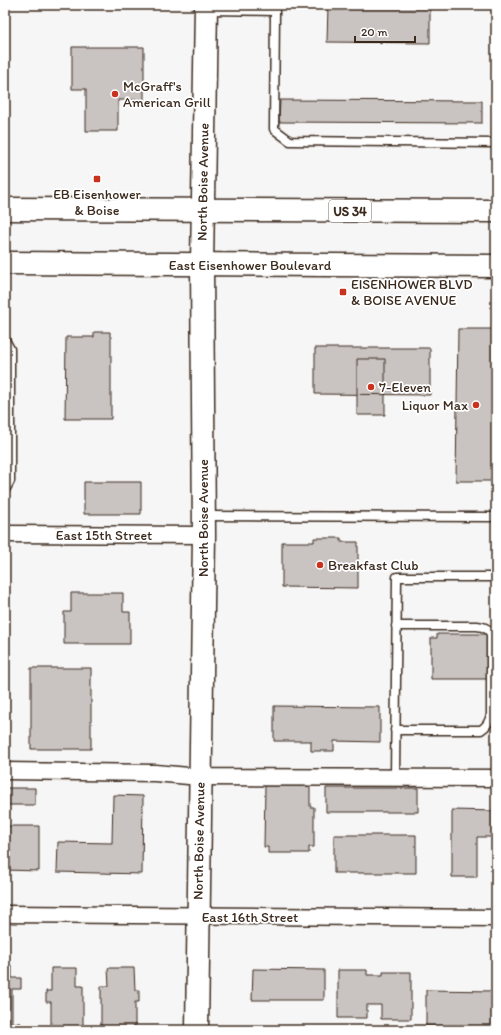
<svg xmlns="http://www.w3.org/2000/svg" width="501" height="1035" viewBox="0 0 501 1035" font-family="Itim,sans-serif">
	<rect width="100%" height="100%" fill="#f7f6f6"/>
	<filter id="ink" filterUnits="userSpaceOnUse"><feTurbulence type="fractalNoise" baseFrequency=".025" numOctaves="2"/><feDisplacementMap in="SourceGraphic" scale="8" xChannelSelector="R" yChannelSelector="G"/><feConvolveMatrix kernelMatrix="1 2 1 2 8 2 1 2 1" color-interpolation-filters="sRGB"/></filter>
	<g filter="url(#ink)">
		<path fill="#c9c3c1" stroke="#3b2a1e" d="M328 5H430V43L327 42Z
			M72 47H144V100H118V131H86V89H72Z
			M280 100 482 101V123L279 122Z
			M458 329H496V481H456Z
			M94 332H110V337H111V419H65L66 337H94Z
			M315 348H430V395L315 394Z
			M357 359H385V415H357Z
			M84 482H141V514H84Z
			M314 538H341V542H358V588L282 587V542H314Z
			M71 593H123V612H130V644H64V612H71Z
			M437 634H487V679H431V638H437Z
			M31 668H91V749H31Z
			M274 706 380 707V742L334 741V751H311V741H274Z
			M265 784H310V807H314V847H309V853H268V847H264Z
			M5 788H35V805H5Z
			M326 788H418V812H326Z
			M113 795 143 796 142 874 57 872 58 842 112 843Z
			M452 810 496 811V837H477V877H452Z
			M5 826H39V871L5 870Z
			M334 835H416V873H334Z
			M5 966H12V978H21V989H12V1023H21V1030H5Z
			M51 968H77V986H83V1030H46L51 1029V1002H46V991H51Z
			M108 968H134L135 990H139V1002H135V1029L139 1030H101V986H109Z
			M253 969 324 970V1000H252Z
			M338 970H367V975H383V972H411V1019H381V1005H367V1018H338Z
			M426 990 496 991V1027L426 1026Z"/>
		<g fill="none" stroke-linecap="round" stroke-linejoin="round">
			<defs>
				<path id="lane" d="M208 10 275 11 274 129 290 141 496 143
					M5 340 10 349V481L5 490
					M205 516 496 517
					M395 730H481C487 726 489 722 491 715V634C488 628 484 627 477 626H396
					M395 777 397 577H496"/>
				<path id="street" d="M5 534 204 535
					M5 771 155 773 200 777 496 778
					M5 914 496 918"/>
				<path id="secondary" d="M197 1030 204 535 202 265 206 5"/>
				<path id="highway" d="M5 209 496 211
					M5 263 496 266"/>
			</defs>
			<use href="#lane" stroke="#3b2a1e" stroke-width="11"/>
			<use href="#street" stroke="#3b2a1e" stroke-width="19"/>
			<use href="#secondary" stroke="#3b2a1e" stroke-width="25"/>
			<use href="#highway" stroke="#3b2a1e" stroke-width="25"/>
			<use href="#lane" stroke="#fff" stroke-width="8"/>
			<use href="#street" stroke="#fff" stroke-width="16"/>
			<use href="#secondary" stroke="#fff" stroke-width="22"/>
			<use href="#highway" stroke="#fff" stroke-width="22"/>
		</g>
	</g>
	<g fill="#c8321e" stroke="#fff" stroke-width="1.5">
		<circle cx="115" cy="94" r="4"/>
		<rect x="93" y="175" width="8" height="8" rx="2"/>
		<rect x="339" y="288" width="8" height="8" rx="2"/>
		<circle cx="371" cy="387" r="4"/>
		<circle cx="476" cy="405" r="4"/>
		<circle cx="320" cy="565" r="4"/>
	</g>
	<g text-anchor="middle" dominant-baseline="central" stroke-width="3.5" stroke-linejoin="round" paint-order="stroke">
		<rect fill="#fff" stroke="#766a62" stroke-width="1" x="329" y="200" width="42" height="22" rx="3"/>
		<g font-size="13" font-weight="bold" fill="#3b2a1e">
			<text x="350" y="211">US 34</text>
		</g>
		<g font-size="14" fill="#3b2a1e" stroke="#fff" text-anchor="start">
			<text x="123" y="86">McGraff's<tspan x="123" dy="16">American Grill</tspan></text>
			<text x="97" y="194" text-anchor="middle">EB Eisenhower<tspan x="97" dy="16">&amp; Boise</tspan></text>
			<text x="351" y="284">EISENHOWER BLVD<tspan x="351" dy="16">&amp; BOISE AVENUE</tspan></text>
			<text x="379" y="387">7-Eleven</text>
			<text x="468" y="405" text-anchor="end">Liquor Max</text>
			<text x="328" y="565">Breakfast Club</text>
		</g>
		<g font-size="14" fill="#3b2a1e" stroke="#fff">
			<text transform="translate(203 182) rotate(-89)">North Boise Avenue</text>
			<text x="250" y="265">East Eisenhower Boulevard</text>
			<text transform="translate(203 518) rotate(-90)">North Boise Avenue</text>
			<text x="104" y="535">East 15th Street</text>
			<text transform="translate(199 841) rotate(-89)">North Boise Avenue</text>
			<text x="250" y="917">East 16th Street</text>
		</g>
	</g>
	<rect width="501" height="1035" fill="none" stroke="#fff" stroke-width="20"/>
	<rect x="10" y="10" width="481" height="1015" fill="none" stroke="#3b2a1e" stroke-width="1.5" filter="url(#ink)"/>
	<path d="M355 36v6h60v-6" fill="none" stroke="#3b2a1e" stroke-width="2"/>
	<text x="361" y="36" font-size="12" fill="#3b2a1e" stroke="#ffffff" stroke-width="3" paint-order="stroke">20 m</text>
</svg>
